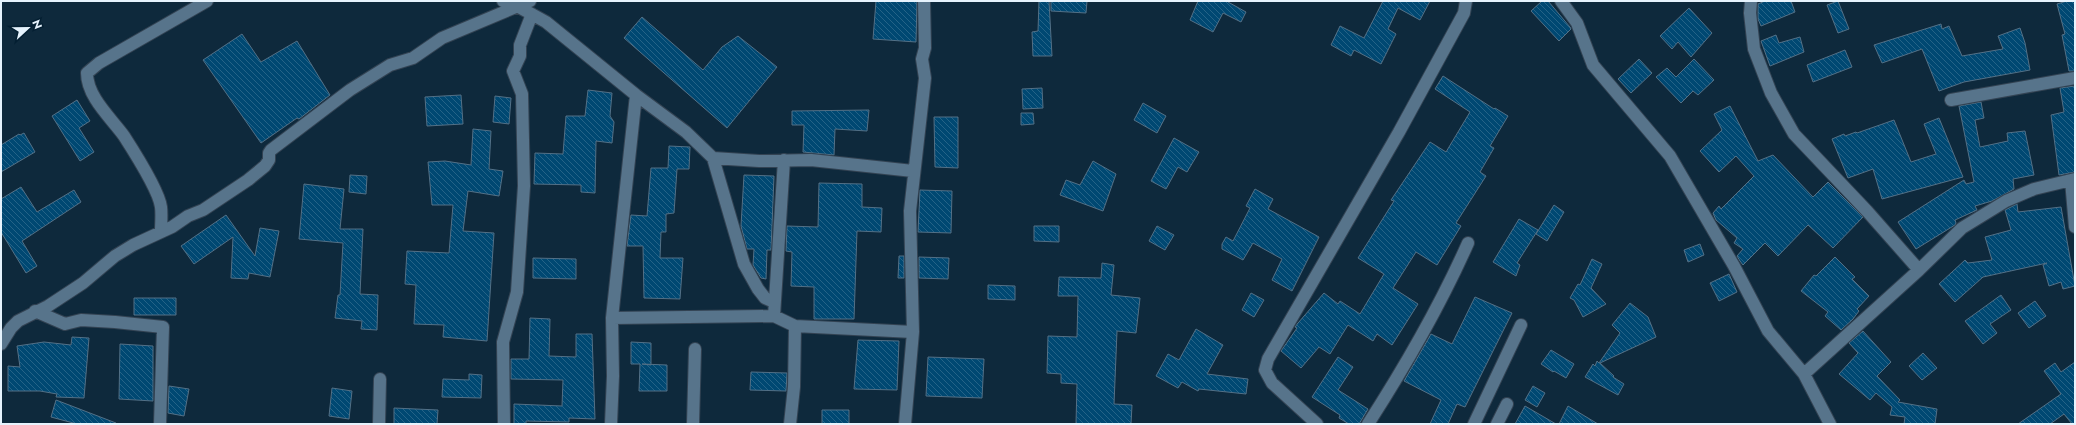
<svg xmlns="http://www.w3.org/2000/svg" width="2076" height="425" viewBox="0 0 2076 425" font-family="Jost,sans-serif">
	<defs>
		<pattern id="building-back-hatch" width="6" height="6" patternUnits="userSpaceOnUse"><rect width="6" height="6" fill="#004872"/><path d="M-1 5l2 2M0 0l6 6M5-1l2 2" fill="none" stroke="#256387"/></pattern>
	</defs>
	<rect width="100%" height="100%" fill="#0e293c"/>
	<path fill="url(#building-back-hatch)" stroke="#537086" d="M876 1H917L916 42 873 39Z
		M1039 1H1049L1052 56H1033L1032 32 1038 31Z
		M1051 1H1087L1086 13 1051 11Z
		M1198 1H1229L1228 2 1246 12 1241 22 1223 13 1213 32 1190 20Z
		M1383 1H1430L1420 20 1398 8 1388 29 1396 34 1381 64 1354 50 1351 56 1331 45 1340 26 1364 38Z
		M1542 1H1548L1570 27 1571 29 1559 41 1531 11Z
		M1765 1H1791L1795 12 1761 26 1758 19V4Z
		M1838 1 1849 29 1838 33 1827 5Z
		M2067 1H2075V71H2069L2062 35 2065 34 2057 4Z
		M1689 8 1712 33 1691 57 1678 42 1672 49 1660 36Z
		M642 17 703 70 722 47 738 36 777 67 727 128 624 38Z
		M1941 24 1942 29 1949 26 1962 56 2003 49 1998 36 2020 28 2025 43 2030 70 1964 82 1939 91 1922 49 1882 63 1874 45Z
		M242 34 261 62 297 41 330 95 299 119 297 118 261 143 203 60Z
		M1776 35 1779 43 1800 37 1804 52 1770 66 1761 41Z
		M1845 50 1852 67 1813 82 1807 65Z
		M1639 59 1652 73 1631 93 1618 79Z
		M1694 59 1714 80 1698 95 1693 91 1681 103 1656 77 1667 68 1676 77Z
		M1443 76 1494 109 1495 108 1508 116 1490 146 1494 148 1480 172 1486 176 1456 223 1461 226 1437 265 1416 252 1393 288 1418 304 1392 345 1377 334 1373 341 1348 325 1330 354 1319 347 1301 368 1281 351 1297 328 1295 327 1298 323 1324 293 1338 304 1340 301 1360 314 1384 274 1358 258 1394 201 1391 200 1430 142 1446 152 1470 112 1435 89Z
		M2075 86V172L2059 175 2051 115 2064 112 2060 88Z
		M1042 88 1043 108 1023 109 1022 89Z
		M588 90 612 93 610 116 614 122 612 143 596 141 595 193 581 192V185L534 184 535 153 563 154 566 116H585Z
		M461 95 463 124 427 126 425 97Z
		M495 96 511 98 509 124 493 122Z
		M77 100 90 121 79 128 94 152 80 161 52 116Z
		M1981 102 1984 118 1975 120 1980 147 2008 141 2007 133 2025 131 2034 175 2013 179 2014 189 1992 201 1975 206 1977 210 1955 220 1956 223 1955 225 1916 249 1898 222 1964 180 1966 184 1974 182 1959 106Z
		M1143 103 1166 116 1157 133 1134 120Z
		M1730 106 1758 161 1773 155 1813 197 1828 182 1863 217 1833 248 1808 225 1778 256 1765 243 1743 265 1740 261 1737 256 1743 249 1734 243 1737 238 1716 220 1713 213 1719 206 1721 209 1754 176 1736 156 1719 172 1700 151 1722 130 1714 114Z
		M869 110 867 131 835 129 834 155 803 152 804 125H792V111Z
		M1021 113H1033L1034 124 1021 125Z
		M934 117H958V168L935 167Z
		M1939 118 1963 177 1882 199 1873 169 1848 178 1832 139 1844 134 1845 136 1856 132 1857 133 1894 120 1911 162 1936 154 1924 124Z
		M473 129 491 131 489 169 503 171 499 196 468 191 463 231 494 233 487 341 443 337 444 325 414 324 416 285 405 284 407 251 449 253 453 205H432L428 162 445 161 471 165Z
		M24 133 35 152 1 172V145L19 134 20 135Z
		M1174 138 1199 152 1187 172 1178 167 1166 189 1151 181Z
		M669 146 690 147 689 169H677L674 213 666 214V232H661L660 258H683L680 299 644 298 643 246H627L631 215 647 216 651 168H668Z
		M1093 161 1116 174 1103 211 1060 195 1066 180 1080 185Z
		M350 175 367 176 366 194 349 192Z
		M744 175 774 176 771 250H767L766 279 761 278 753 265 754 249H747L741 226Z
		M819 183 862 184V207L882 208 881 232 857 231 854 319H814V287L791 286 792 252 786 251 787 226 818 227Z
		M304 184 344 189 340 229H363L360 294 378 295 377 330 361 329 362 321 335 318 338 295H340L343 243 299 239Z
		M21 187 37 212 74 190 81 202 22 241 37 266 26 273 1 232V199Z
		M1255 189 1273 199 1268 209 1319 237 1292 291 1272 280 1282 259 1253 243 1243 260 1222 249V244L1226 237 1233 241 1250 208 1246 206Z
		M920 190 952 191 951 233 918 232Z
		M2017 204 2018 212 2061 207 2075 286 2063 289 2061 282 2049 286 2043 265 2047 263 1983 277 1955 302 1939 284 1965 260 1968 263 1992 260 1985 237 2011 230 2005 210Z
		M1554 205 1564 212 1547 241 1536 234Z
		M226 215 255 256 260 228 279 231 270 277 249 273 248 279 231 278 233 237 194 264 181 246Z
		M1519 219 1538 230 1517 263 1520 265 1516 276 1493 262Z
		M1034 226H1059V242L1034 241Z
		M1157 226 1174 235 1165 250 1149 241Z
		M1700 244 1704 255 1688 262 1684 250Z
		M899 256H904V278H898Z
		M919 257 949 258 948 279 919 278Z
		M1835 257 1855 277 1852 279 1869 296 1857 309 1859 311 1853 319 1841 330 1825 316 1828 312 1801 291 1814 275 1816 276Z
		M533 258 576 259V279L533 278Z
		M1592 259 1602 264 1591 288 1606 304 1583 317 1574 300 1570 298 1578 284 1580 285Z
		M1102 263 1114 265 1111 295 1140 298 1136 333 1117 331 1114 404 1132 405 1131 424H1076L1077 384 1061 383V374L1047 373 1048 336 1077 337 1078 296H1058L1059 277 1101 278Z
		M1729 274 1737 292 1719 301 1710 283Z
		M988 285 1015 286V300L988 299Z
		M1251 293 1264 300 1254 317 1242 310Z
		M2001 295 2011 310 1990 324 1997 333 1983 344 1965 321Z
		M1475 297 1512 313 1465 407 1457 404 1448 424H1430L1441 400 1404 381 1431 334 1452 344Z
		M134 298H176V315H134Z
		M2035 301 2046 316 2029 328 2018 313Z
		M1630 303 1648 317 1656 337 1600 363 1614 376 1613 377 1624 384 1618 395 1585 377 1593 364 1595 366 1597 361 1599 363 1620 333 1612 325Z
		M530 318 550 319 549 356 576 357V334H592L595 419 569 418V422L526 421V424H514V404L562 406 563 380 511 379V359H529Z
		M1196 329 1223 345 1207 374 1248 379 1246 394 1199 389 1198 391 1182 382 1178 388 1156 376 1168 354 1179 360Z
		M1863 331 1891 362 1877 376 1900 400 1898 402 1937 409 1935 424H1904L1905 417 1890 415 1892 407 1876 393 1870 400 1839 374 1858 353 1849 343Z
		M72 337 89 338 84 398 56 397 57 394 40 391H8V366L20 367 17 346 44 342 71 345Z
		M858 340 899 341 897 390 854 389Z
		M631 342 651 343V365L642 364 667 365V391H639L640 364H631Z
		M120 344 153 346V401L119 399Z
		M1551 350 1574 364 1566 378 1554 371 1553 372 1541 364Z
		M1923 353 1937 368 1922 380 1909 366Z
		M928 357 984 359 982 398 926 396Z
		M1338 357 1353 367 1338 390 1368 409 1359 424H1349L1339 418 1340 415 1312 397Z
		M2075 362V424H2072L2064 414 2050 424H2018L2061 394 2044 371 2055 363 2061 372Z
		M751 372 787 373 786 391 750 390Z
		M469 374 482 375 481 398 442 397 443 379 469 380Z
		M169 386 189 389 184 416 168 413Z
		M1533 386 1545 393 1537 407 1525 400Z
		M332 388 352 391 349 419 329 416Z
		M56 400 116 423V424H77L51 417Z
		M1525 406 1556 424H1515Z
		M1568 406 1598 424H1559Z
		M394 408 438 410 437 424H394Z
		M822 410H849V424H822Z"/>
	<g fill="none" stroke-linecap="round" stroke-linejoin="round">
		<defs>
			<path id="minor" d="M503 1 517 6 546 22 636 95 686 132 713 158 744 264 758 289 765 298 774 302
				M1561 1 1577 23 1593 65 1670 156 1734 266 1768 331 1804 374 1830 424
				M1751 1 1750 13 1754 49 1771 93 1794 134 1867 211 1919 270
				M1951 100 2075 78
				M713 158 759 161 811 160 913 171
				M784 160 774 316 795 326 794 387 790 424
				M2071 180 2075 227
				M161 231C161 223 162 215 161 207 159 191 133 150 124 136 111 118 87 97 87 73L99 63 207 1
				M35 311 65 324 81 320 115 322 163 327 160 424
				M612 318 774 316
				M795 326 913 332
				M1 344 11 328 18 321 48 306 83 283 115 256 133 245 172 227 188 216 203 210 248 180 265 166 269 160V153L271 150 350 90 390 65 413 58 442 38 530 1
				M1804 374 1919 270 1962 228 2006 201 2034 189 2075 179
				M379 424 380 379
				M504 424 503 342 517 292 524 186 522 94 513 71 520 56V45L532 14
				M611 424 613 376 612 318 636 95
				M693 424 695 349
				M905 424 913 332 910 211 925 78 922 59 925 48 924 1
				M1317 424 1272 383 1265 370 1268 359 1399 132 1464 13 1466 1
				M1368 424C1406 365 1440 306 1468 243
				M1474 424 1521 325
				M1497 424 1507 404"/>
		</defs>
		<use href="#minor" stroke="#334353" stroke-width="14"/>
		<use href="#minor" stroke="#57748b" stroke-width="12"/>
	</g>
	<rect width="2076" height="425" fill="none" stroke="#e6f3fd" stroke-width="4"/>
	<g transform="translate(28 28) rotate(68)" stroke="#041f32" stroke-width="3" paint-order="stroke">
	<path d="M0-3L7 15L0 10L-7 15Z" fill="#e6f3fd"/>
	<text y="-6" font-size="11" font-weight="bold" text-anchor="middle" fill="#e6f3fd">N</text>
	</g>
</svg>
